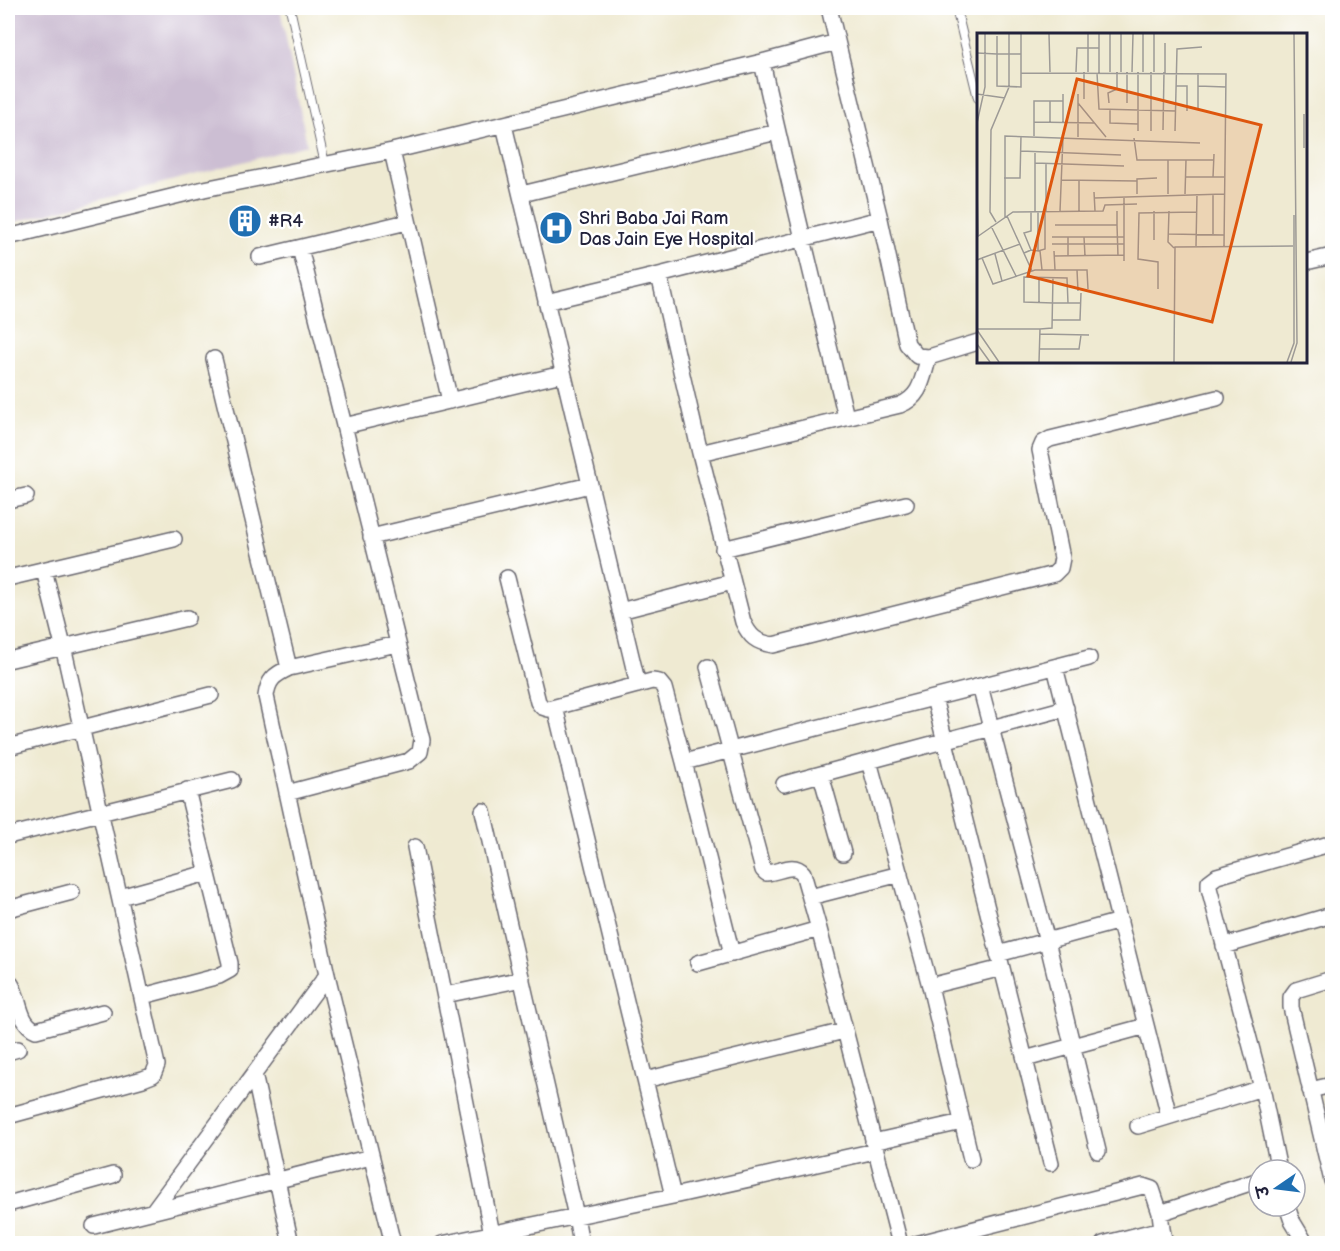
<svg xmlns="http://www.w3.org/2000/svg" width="1340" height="1251" viewBox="0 0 1340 1251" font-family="'Balsamiq Sans','Playpen Sans Deva',sans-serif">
	<rect width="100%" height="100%" fill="#fff"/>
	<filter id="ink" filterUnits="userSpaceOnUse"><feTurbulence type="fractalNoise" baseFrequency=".0167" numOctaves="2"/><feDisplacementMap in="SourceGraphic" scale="12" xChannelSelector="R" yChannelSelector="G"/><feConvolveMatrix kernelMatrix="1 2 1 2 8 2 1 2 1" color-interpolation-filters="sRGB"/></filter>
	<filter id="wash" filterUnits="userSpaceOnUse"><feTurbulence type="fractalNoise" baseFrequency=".008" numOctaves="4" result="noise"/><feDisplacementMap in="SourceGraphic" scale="24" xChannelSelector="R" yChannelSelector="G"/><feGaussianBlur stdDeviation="1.35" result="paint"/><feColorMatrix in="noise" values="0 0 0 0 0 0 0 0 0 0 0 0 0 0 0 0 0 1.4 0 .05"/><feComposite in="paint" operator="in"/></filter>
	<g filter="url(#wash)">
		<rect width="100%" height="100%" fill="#efead2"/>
		<path fill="#ccbed3" d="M8 8H280L307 145 8 224Z"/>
	</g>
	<g filter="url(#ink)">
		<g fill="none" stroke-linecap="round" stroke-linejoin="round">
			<defs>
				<path id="service" d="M290 8 325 164
					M956 8 978 98"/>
				<path id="minor" d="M829 8 880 219 907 344 917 356 929 357 978 342
					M762 62C788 181 818 299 846 417
					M504 125 638 685
					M392 151 450 401
					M522 194 777 132
					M8 237 204 189 392 151 762 62 837 42
					M260 257 407 222
					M1306 262 1332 256
					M659 275 700 453 743 622C750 637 756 642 773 645L1054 574 1060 568 1062 558 1040 450 1043 443 1050 439 1217 398
					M546 302 659 275 880 219
					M214 359 289 668
					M344 426 562 374
					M700 453 900 405C922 396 922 378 929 357
					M8 500 26 496
					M371 537 590 485
					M723 549 906 504
					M8 578 174 539
					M507 578 538 702 542 707 548 709 652 681 659 682 664 688 684 762 732 954
					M620 611 732 582
					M8 660 187 618
					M708 667 763 870 766 873C779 873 793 861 803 873L819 929 900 1244
					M1055 667 1169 1116
					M980 686 1047 941 1098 1151
					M934 698 1051 1163
					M555 707 673 1196
					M8 747 211 695
					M869 761 1066 708
					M684 762 1089 658
					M821 775 843 853
					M784 784 869 761 930 986 971 1159
					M287 793 409 761 420 752 422 740 300 248
					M483 811 576 1216 581 1244
					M8 836 232 780
					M415 847 494 1244
					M120 897 207 873
					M810 897 900 874
					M8 909 72 892
					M1224 946 1332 915
					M998 954 1120 921
					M698 963 819 929
					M1332 979 1296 990 1291 997V1007L1332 1181
					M8 984H11C20 998 18 1023 36 1030L103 1012
					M930 986 1002 968
					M445 995 522 979
					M143 996 219 976 230 970V963L187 790
					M8 1052 18 1049
					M1025 1059 1146 1026
					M254 1074 291 1244
					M645 1080 844 1031
					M1262 1088 1209 888V882L1217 876 1326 845
					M1310 1090 1332 1085
					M8 1116 143 1079 153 1075 157 1065 63 646 44 570
					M1138 1126 1262 1088 1279 1170
					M873 1142 962 1122
					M8 1204 113 1175
					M1287 1206 1292 1221 1306 1244
					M153 1211 327 975
					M1160 1213 1259 1180
					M94 1226 371 1157
					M393 1244 327 975 266 696C268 680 274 675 289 668L397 644
					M442 1244 673 1196 875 1151
					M916 1244 1143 1186 1152 1189 1160 1213 1162 1229
					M1103 1244 1162 1229 1165 1244"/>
			</defs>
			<use href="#service" stroke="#6a6870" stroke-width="10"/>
			<use href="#minor" stroke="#6a6870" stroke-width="18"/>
			<use href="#service" stroke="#fff" stroke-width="8"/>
			<use href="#minor" stroke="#fff" stroke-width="15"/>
		</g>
	</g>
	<defs>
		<symbol id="building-disc" viewBox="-11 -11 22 22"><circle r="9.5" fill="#1f6fb2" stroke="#fff"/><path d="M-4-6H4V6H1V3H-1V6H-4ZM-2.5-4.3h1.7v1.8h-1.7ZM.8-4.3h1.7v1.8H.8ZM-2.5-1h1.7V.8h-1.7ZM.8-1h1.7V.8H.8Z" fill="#fff"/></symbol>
		<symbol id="hospital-disc" viewBox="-11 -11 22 22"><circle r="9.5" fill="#1f6fb2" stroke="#fff"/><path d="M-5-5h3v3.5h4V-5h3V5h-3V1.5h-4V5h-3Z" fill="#fff"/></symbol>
	</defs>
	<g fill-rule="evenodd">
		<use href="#building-disc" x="226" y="202" width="38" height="38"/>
		<use href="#hospital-disc" x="537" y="209" width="38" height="38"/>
	</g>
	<g text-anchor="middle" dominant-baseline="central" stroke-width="5" stroke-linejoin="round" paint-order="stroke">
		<g font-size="18" fill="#22223b" stroke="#fff" text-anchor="start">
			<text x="579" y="218">Shri Baba Jai Ram<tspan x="579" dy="21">Das Jain Eye Hospital</tspan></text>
			<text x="268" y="221">#R4</text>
		</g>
	</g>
	<g transform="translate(977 33)">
		<rect width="330" height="330" fill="#efead2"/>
		<path fill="none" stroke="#9d9a96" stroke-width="1.5" d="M72 1 73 39M133 1V39M188 10V40M0 20 20 21H44V54L20 53V3M44 21V1M99 39 100 15H122M107 39V66M111 39V1M144 39V1M150 39V70M155 39 156 1M161 39V98M166 39V1M177 39V1M44 40 249 41 247 213M120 40 122 76 199 78M122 40V1M199 53H210V78M221 53 249 54M0 61 28 65M101 61V104M86 68V89M101 70 129 104M132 70 131 60 140 56V39M221 75V40M133 77V90L161 91M327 81V115M57 89 117 90M73 89V68M0 90 8 54V1M186 97 187 39M174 98V39M198 98 200 16 225 14M57 103V68H86V61M157 105 160 127H237M44 118 144 122M58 130 147 133M209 144H247M236 144 237 121M27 145H43L44 103M84 147 160 148M0 153 1 203M117 159 118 178M160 161V146L180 145M191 161V127M208 161 209 127M117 165 247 161M147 165V228M83 178 86 104M102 178V147M177 178V207M192 178 191 209 197 215M58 179V118M69 179V131M30 183 55 238M28 184V103L223 110M19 189 13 179 14 97 32 54V1M78 192H140V178M140 192 141 223M14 193 39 243M192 201 247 202M236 201V162M0 204 36 179 126 178 128 172 160 171M75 204H147M91 204V223M107 204 108 223M75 211H147M219 213 220 161M54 217 61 218V179M61 218 68 216V179M63 218 65 237M47 220 54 217 47 200 54 198V179M18 221 25 248M77 223 147 222M5 225 43 211M0 227 5 225 16 251 58 237H78L77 218M78 237H110L111 256M100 237 101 258M181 256V229L161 226 162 180 219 179M62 269V244M91 270 90 245 47 244V269L76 270H104M75 287H103L104 260M0 296H63L62 329M63 296 75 295 76 244M0 297 22 329M63 301 112 302M0 311 13 329M63 316H102L104 302M197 329 198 214 316 213M310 329 317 310V182M314 329 320 310 317 1"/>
		<path fill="#de560e" fill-opacity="0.15" stroke="#de560e" stroke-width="3" d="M100 46 284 92 235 289 51 243Z"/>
		<rect width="330" height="330" fill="none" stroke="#22223b" stroke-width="3"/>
	</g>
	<rect width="1340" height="1251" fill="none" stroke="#fff" stroke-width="30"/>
	<g transform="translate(1277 1188) rotate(256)"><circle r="28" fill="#ffffff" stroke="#a7a7b1" stroke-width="1.5"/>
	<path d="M0-4.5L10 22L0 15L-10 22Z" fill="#1f6fb2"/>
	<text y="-9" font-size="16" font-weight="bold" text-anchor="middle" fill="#22223b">उ</text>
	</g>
</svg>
